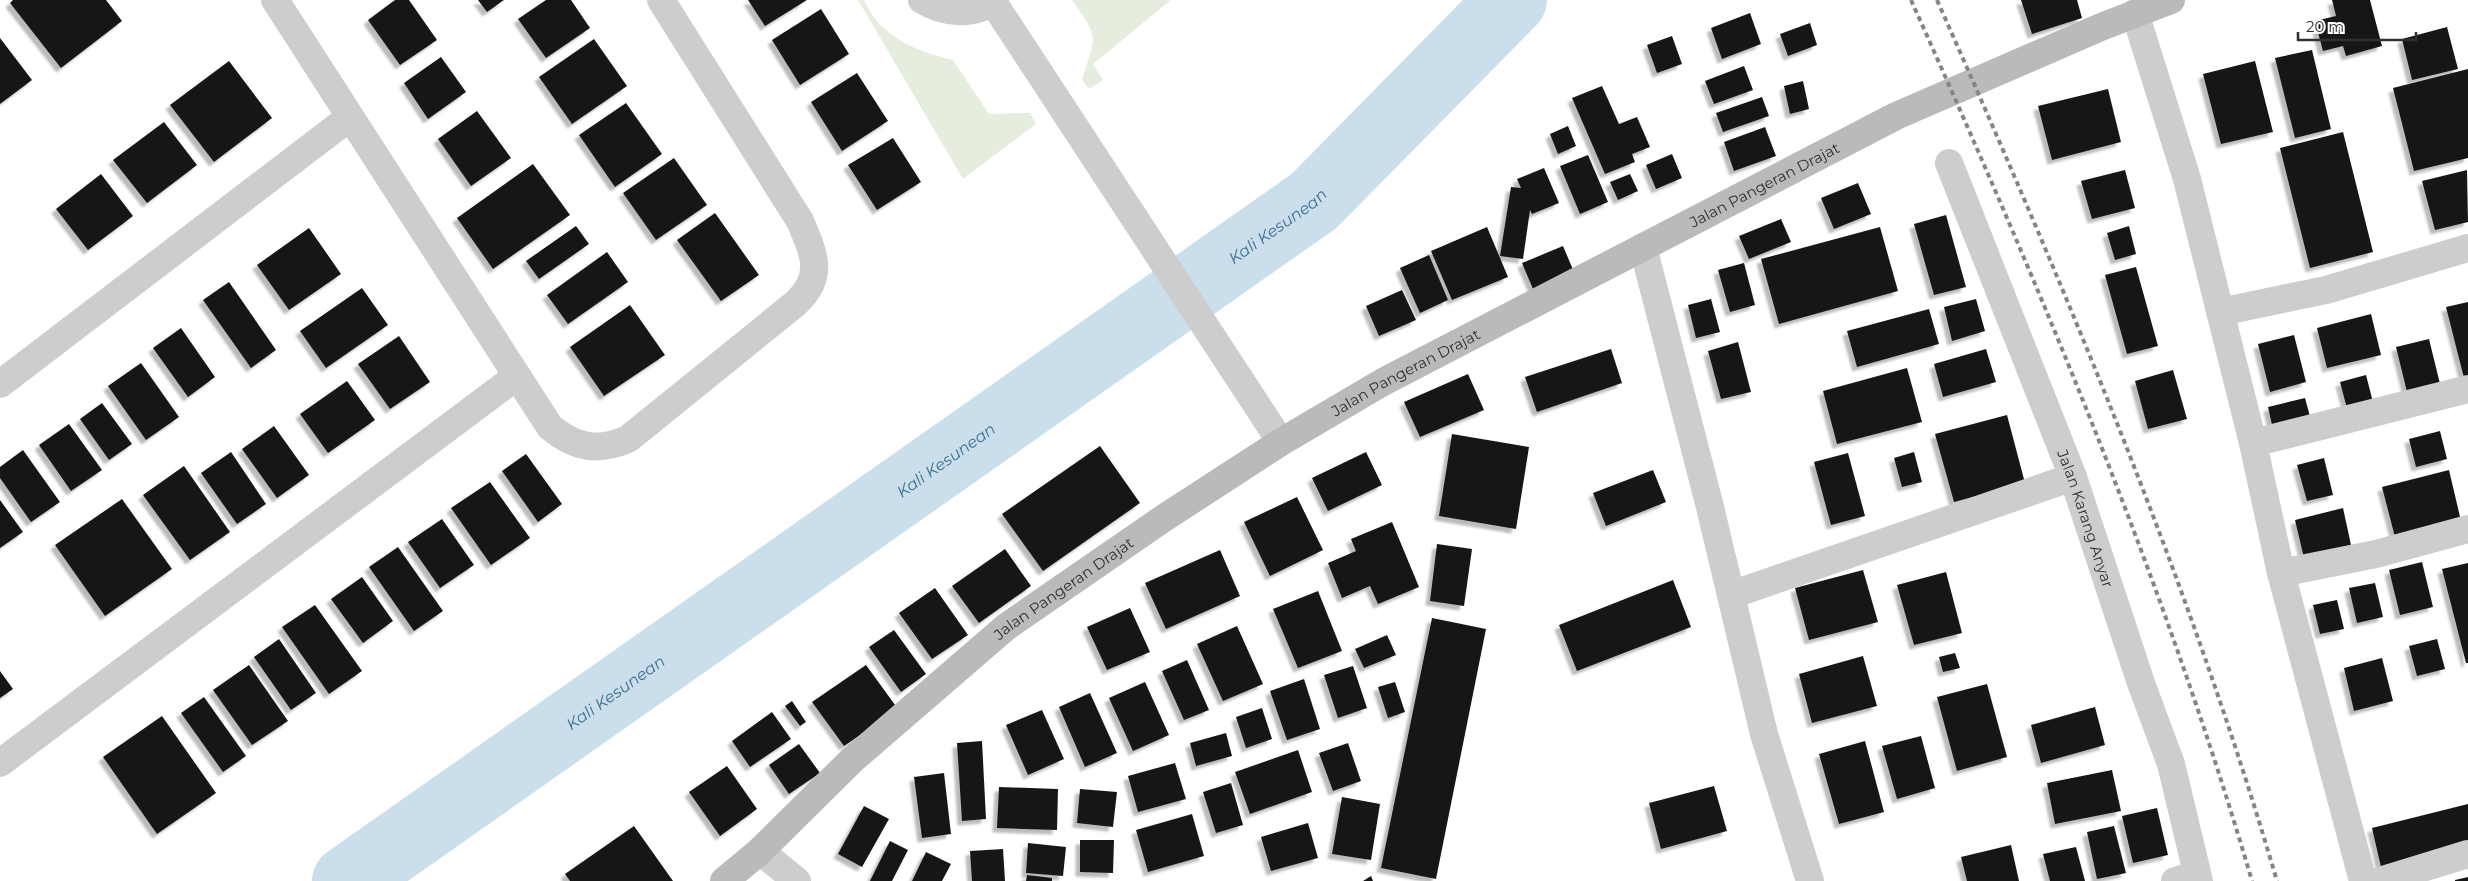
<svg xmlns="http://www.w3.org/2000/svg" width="2468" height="881" viewBox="0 0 2468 881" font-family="Montserrat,sans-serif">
	<defs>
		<filter id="shadow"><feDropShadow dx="-4.5" dy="4.5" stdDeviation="1" flood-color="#0004"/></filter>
	</defs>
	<rect width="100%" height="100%" fill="#fff"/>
	<path fill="#e5edde" d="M858 0H864C879 36 917 52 953 60L989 114 1030 113 1036 124 963 179Z
		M1072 0H1171L1093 64 1103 80 1089 89 1082 80C1096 34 1100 40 1072 0Z"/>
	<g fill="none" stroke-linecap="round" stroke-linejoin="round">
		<path stroke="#cadeec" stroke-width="70" id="s1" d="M347 881 1314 201 1512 0"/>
	</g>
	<path fill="#171717" filter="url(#shadow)" d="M13 0H106L122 21 61 68 10 3Z
		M395 0H409L437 40 400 65 368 20Z
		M478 0H504L487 12Z
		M546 0H571L590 28 546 58 518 19Z
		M748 0H807L765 26Z
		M2021 0H2077L2082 18 2032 34Z
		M2332 0H2370L2382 46 2346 56 2343 46 2323 51 2315 21 2336 16Z
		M821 9 849 54 800 85 772 40Z
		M1750 13 1761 44 1722 59 1711 28Z
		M1810 23 1817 45 1788 56 1780 34Z
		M2447 27 2458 69 2412 80 2402 39Z
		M1672 36 1682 64 1657 73 1647 45Z
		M0 38 32 80 0 104Z
		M594 39 627 86 572 124 539 77Z
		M2312 50 2331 129 2295 138 2275 58Z
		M441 57 466 92 428 119 404 83Z
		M229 61 272 118 214 162 170 105Z
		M2255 61 2273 132 2221 144 2203 74Z
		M1744 66 1753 90 1714 104 1705 81Z
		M2468 69V158L2414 171 2393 88Z
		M857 73 888 121 842 151 811 102Z
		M1803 81 1809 109 1790 114 1784 86Z
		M1602 86 1619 124 1637 117 1650 147 1632 154 1635 162 1605 174 1572 98Z
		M2108 89 2121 142 2052 160 2038 106Z
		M1762 97 1769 116 1723 132 1716 113Z
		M626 103 662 154 615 187 579 135Z
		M477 111 511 158 471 186 438 139Z
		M164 122 197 165 147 203 113 160Z
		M1568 126 1576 146 1558 154 1550 134Z
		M1765 127 1776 156 1734 171 1724 142Z
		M2343 132 2373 252 2310 268 2280 148Z
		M893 138 921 182 877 210 848 165Z
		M1672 154 1682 178 1656 189 1646 165Z
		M1588 155 1608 202 1580 214 1560 166Z
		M674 158 707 205 656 240 623 193Z
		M533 164 570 215 493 269 457 218Z
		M1544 168 1559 203 1532 214 1530 210 1523 259 1500 256 1511 187 1521 188 1517 179Z
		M2125 170 2135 208 2092 219 2081 181Z
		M2467 170 2468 222 2435 230 2422 181Z
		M101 174 133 216 88 250 56 209Z
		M1630 174 1638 191 1618 200 1610 182Z
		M1858 183 1871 214 1834 229 1821 198Z
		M715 213 759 275 721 301 677 240Z
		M1946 215 1966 287 1934 295 1914 224Z
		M1781 219 1791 242 1749 259 1739 236Z
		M576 226 589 244 539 279 526 261Z
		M2129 226 2136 254 2115 260 2107 233Z
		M1487 227 1508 277 1452 300 1431 251Z
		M1880 227 1898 291 1779 324 1761 259Z
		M309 228 341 274 289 310 257 265Z
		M1563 246 1574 272 1533 289 1522 263Z
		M607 252 628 282 568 324 547 295Z
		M1429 255 1448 300 1420 313 1400 268Z
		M1744 263 1755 305 1730 312 1718 270Z
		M2136 267 2158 346 2127 354 2105 275Z
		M229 282 276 350 251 368 203 300Z
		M362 288 388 325 326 368 300 331Z
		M1402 290 1416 320 1379 336 1366 306Z
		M1711 299 1720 332 1696 338 1688 305Z
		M1976 299 1985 331 1952 341 1944 307Z
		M2468 302V377L2464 378 2446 307Z
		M630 305 665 355 604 396 570 347Z
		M1929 309 1939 344 1857 367 1847 331Z
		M2371 314 2381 355 2327 368 2317 328Z
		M181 328 215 377 188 397 153 348Z
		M2294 335 2306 382 2270 392 2258 344Z
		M399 336 430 382 390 409 358 364Z
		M2429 339 2442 392 2409 400 2396 347Z
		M1738 342 1751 392 1721 399 1708 351Z
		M1611 349 1622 383 1537 412 1525 377Z
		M1986 349 1996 382 1943 397 1934 364Z
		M141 363 179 417 146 440 108 386Z
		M1907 368 1922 422 1837 444 1823 391Z
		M2173 370 2187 419 2148 429 2135 381Z
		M1468 374 1484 410 1420 437 1404 402Z
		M2366 375 2375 410 2349 416 2340 382Z
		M347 381 375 420 328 453 300 414Z
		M2305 398 2312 424 2274 434 2268 407Z
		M102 403 132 444 109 460 80 419Z
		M2007 415 2025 483 1954 502 1935 434Z
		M69 424 102 470 71 491 39 445Z
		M274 426 309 475 277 498 242 449Z
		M2440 431 2447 459 2416 467 2409 439Z
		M1452 434 1529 447 1516 529 1439 516Z
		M1100 446 1140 503 1043 571 1002 514Z
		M23 450 60 502 31 522 0 478V467Z
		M231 452 266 504 237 524 201 473Z
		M1366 452 1382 485 1328 511 1312 478Z
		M1914 452 1922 482 1902 487 1894 458Z
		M1848 453 1865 516 1831 525 1814 462Z
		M526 454 562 504 538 522 502 471Z
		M2324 458 2333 495 2307 501 2297 465Z
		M184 466 230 532 190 560 143 495Z
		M1653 470 1666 502 1606 526 1593 493Z
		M2449 470 2461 521 2395 537 2382 487Z
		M490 482 530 538 491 565 451 508Z
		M1297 497 1323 550 1270 576 1244 522Z
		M122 499 172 569 105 616 55 545Z
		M0 500 23 532 0 548Z
		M2343 508 2351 545 2304 558 2295 520Z
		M442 519 474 565 440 588 408 542Z
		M1392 522 1419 587 1378 604 1370 586 1342 598 1328 563 1356 551 1351 539Z
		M1437 544 1472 549 1464 606 1430 601Z
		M398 547 443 611 414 631 369 567Z
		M1005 549 1031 586 979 623 952 586Z
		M1220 550 1240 596 1166 629 1145 583Z
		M2422 562 2433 607 2400 615 2389 570Z
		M2468 563V663H2466L2442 569Z
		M1863 570 1878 622 1809 640 1795 588Z
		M1946 572 1962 633 1914 645 1897 585Z
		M362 577 393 621 363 643 331 599Z
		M1673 580 1691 627 1577 671 1559 625Z
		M2375 583 2383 617 2357 623 2349 588Z
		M935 588 968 635 932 659 899 613Z
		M1318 591 1342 651 1298 668 1273 609Z
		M2337 600 2344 629 2320 634 2313 605Z
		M315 605 362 671 329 694 282 627Z
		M1130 608 1150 652 1107 670 1087 627Z
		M1432 618 1486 629 1436 879 1381 868Z
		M1237 626 1263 684 1223 701 1197 644Z
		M894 630 926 674 901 692 869 647Z
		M1387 635 1396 655 1364 668 1355 649Z
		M279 639 316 693 291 710 254 657Z
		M2437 639 2445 669 2417 676 2409 646Z
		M1955 653 1960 668 1943 672 1939 657Z
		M1863 656 1877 706 1812 723 1799 674Z
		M2382 658 2393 701 2354 711 2344 668Z
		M1187 660 1209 710 1184 720 1162 671Z
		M249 665 288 721 252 745 213 690Z
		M866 665 898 709 844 746 812 702Z
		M1353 666 1367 708 1338 718 1324 675Z
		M0 671 13 689 0 698Z
		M1304 679 1320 729 1287 740 1270 691Z
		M1145 682 1169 735 1133 751 1109 698Z
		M1395 682 1405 712 1388 718 1378 687Z
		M1987 684 2007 757 1957 771 1937 697Z
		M1090 693 1117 753 1085 767 1059 707Z
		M204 697 246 756 223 772 181 713Z
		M792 701 806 722 800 726 785 706Z
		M2095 707 2105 745 2041 763 2031 725Z
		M1262 708 1272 739 1246 748 1236 717Z
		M1042 710 1064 759 1028 775 1006 725Z
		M772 712 791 739 750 767 732 741Z
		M162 716 216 793 157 834 103 757Z
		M1226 733 1232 756 1196 766 1190 743Z
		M1921 736 1935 788 1897 799 1882 746Z
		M982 741 986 819 962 821 957 743Z
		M1865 741 1884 812 1839 824 1819 754Z
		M1348 743 1361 781 1333 791 1319 753Z
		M799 744 820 773 789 794 769 765Z
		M1298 750 1312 792 1250 814 1235 772Z
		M1175 763 1186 799 1138 812 1128 776Z
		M727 766 757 809 720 836 689 792Z
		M2112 770 2121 811 2055 824 2047 783Z
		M944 773 951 834 922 838 914 777Z
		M1231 783 1243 825 1216 833 1203 792Z
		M1714 786 1727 831 1661 849 1649 803Z
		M999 787 1058 789 1057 830 997 828Z
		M1080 789 1117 792 1113 827 1077 823Z
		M1342 797 1380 804 1371 860 1332 854Z
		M2468 804V846L2381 867 2372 828Z
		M864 806 889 819 862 867 838 854Z
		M2157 808 2168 855 2133 863 2122 816Z
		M1192 814 1204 856 1148 872 1136 830Z
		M1308 823 1318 858 1271 871 1261 837Z
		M634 826 673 881H570L565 874Z
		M2114 826 2126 873 2097 879 2087 832Z
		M1080 840H1114L1113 873 1080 872Z
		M890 841 908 850 892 881H870Z
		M1028 843 1066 847 1063 876 1026 873Z
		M2011 845 2019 881H1967L1961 857Z
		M2076 847 2085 881H2050L2043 854Z
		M1003 849 1005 881H972L970 851Z
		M926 852 951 864 942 881H912Z
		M1027 875 1052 878V881H1026Z
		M1371 876 1373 881H1363Z
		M2468 877V881H2455V880Z"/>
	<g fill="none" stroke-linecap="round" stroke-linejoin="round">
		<g stroke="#cdcdcd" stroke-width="28">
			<path d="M275 0 550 427C575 448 598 452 628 439L796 303C825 276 814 254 800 221L661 0"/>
			<path d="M922 0C944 13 973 17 995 0"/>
			<path d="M993 2 1281 442"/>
			<path d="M2135 13 2187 179 2253 443 2281 573 2363 881"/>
			<path id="s2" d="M1949 163 2073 477 2141 683 2171 764 2199 881"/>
			<path d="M1643 247 1709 503 1764 734 1810 881"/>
			<path d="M2220 312 2326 290 2468 248"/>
			<path d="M0 384 350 117"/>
			<path d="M2253 443 2468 389"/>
			<path d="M2281 573 2376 554 2468 529"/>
			<path d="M1731 595 2073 477"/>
			<path d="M0 763 517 376"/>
			<path d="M760 851 797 881"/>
			<path d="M2175 881 2197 874"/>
			<path d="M2380 881 2468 854"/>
		</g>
		<path stroke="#bababa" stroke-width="28" id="s3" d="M724 881 760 851 852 760 1006 627 1164 518 1281 442 1383 382 1896 116 2101 27 2171 0"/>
		<path stroke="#858585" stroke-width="4" stroke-dasharray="5 4" stroke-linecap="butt" d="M1911 0C2040 287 2163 578 2252 881
			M1937 0C2065 288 2188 578 2277 881"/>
	</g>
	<g text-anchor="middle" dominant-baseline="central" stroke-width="5" stroke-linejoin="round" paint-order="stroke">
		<g font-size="15" fill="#303030" stroke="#fff">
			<text stroke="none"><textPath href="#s3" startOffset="1259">Jalan Pangeran Drajat</textPath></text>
			<text stroke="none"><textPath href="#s3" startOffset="854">Jalan Pangeran Drajat</textPath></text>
			<text stroke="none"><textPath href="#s2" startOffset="381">Jalan Karang Anyar</textPath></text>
			<text stroke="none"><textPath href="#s3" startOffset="449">Jalan Pangeran Drajat</textPath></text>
		</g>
		<g font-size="16" font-style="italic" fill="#3d7092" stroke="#fff">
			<text stroke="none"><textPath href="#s1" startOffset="1138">Kali Kesunean</textPath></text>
			<text stroke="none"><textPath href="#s1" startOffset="732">Kali Kesunean</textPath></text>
			<text stroke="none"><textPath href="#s1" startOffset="328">Kali Kesunean</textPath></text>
		</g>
	</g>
	<path d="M2298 32v8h118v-8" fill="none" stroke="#303030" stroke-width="2.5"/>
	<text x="2306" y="32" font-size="15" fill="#303030" stroke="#ffffff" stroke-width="4" paint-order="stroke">20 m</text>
</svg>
